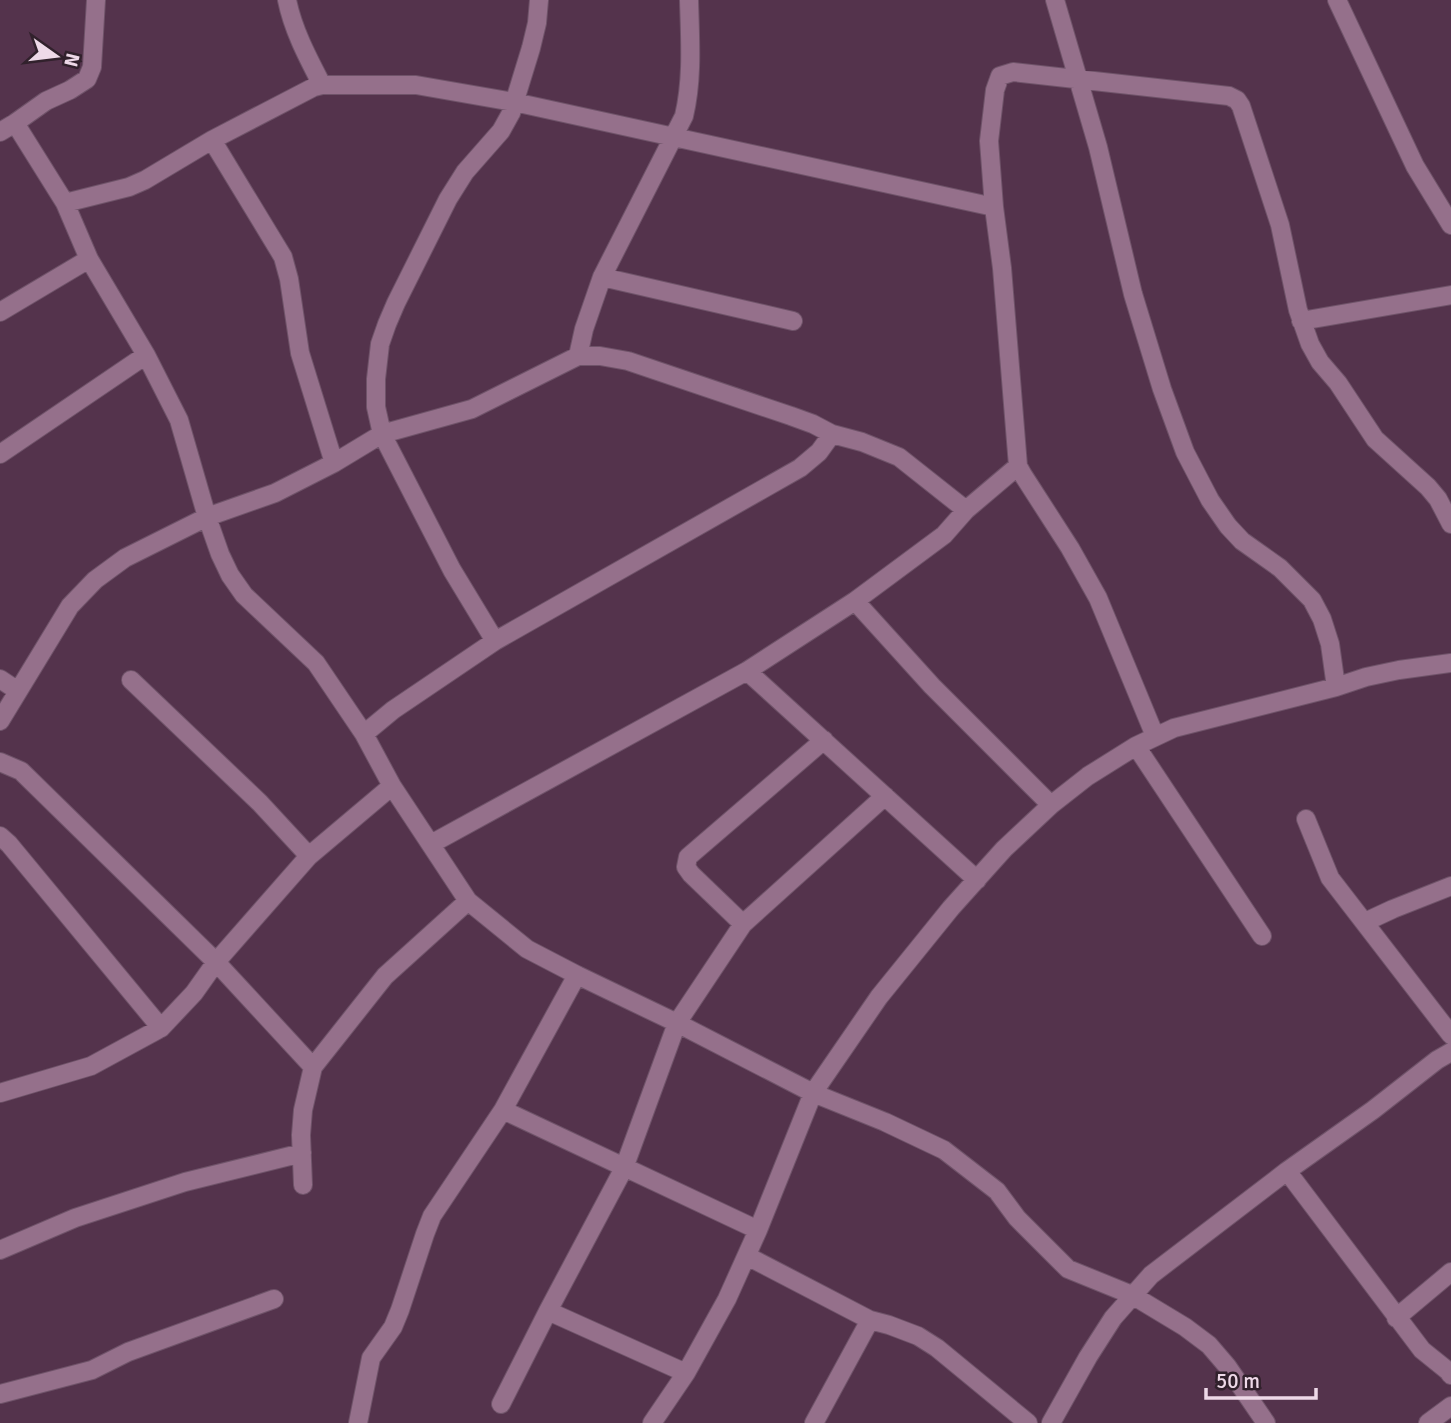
<svg xmlns="http://www.w3.org/2000/svg" width="1451" height="1423" viewBox="0 0 1451 1423" font-family="Signika,sans-serif">
	<rect width="100%" height="100%" fill="#54334c"/>
	<g fill="none" stroke-linecap="round" stroke-linejoin="round">
		<defs>
			<path id="minor" d="M96 0 92 67 87 79 70 90 46 101 15 123 65 203 89 259 146 355 179 420 207 517 220 554 230 575 244 595 316 663 364 734
				M287 0C293 30 308 58 322 85
				M1055 0 1098 147 1133 294 1162 389 1185 452 1210 500 1228 526 1242 541 1280 568 1312 600 1322 619 1330 644 1336 687
				M1337 0 1415 166 1451 225
				M0 132 15 123
				M212 140 283 257 289 279 300 353 334 463
				M65 203 129 187 145 180 212 140 314 87 322 85H416L514 102 994 207
				M602 277 793 321
				M0 312 89 259
				M1301 321 1451 295
				M578 356 584 329 602 277 684 116C693 78 690 39 689 0
				M0 454 146 355
				M1018 466 966 510 899 457 862 442 832 434 819 452 800 468 495 641 393 710 364 734 392 786 468 901 527 949 577 975 677 1023 813 1093 885 1122 944 1150 997 1191 1017 1218 1068 1269 1132 1295 1185 1327 1209 1345 1227 1366 1266 1423
				M855 601 932 686 1051 805
				M495 641 452 570 382 434 376 407V379L380 344 387 324 396 303 448 199 465 172 501 131 511 113 531 48 537 23 539 0
				M747 671 977 880
				M0 679 18 691
				M131 680 260 803 309 856
				M0 721 70 606 95 580 125 558 207 517 275 493 334 463 382 434 472 409 578 356H600L628 361 791 416 813 424 832 434
				M1155 736 1098 598 1070 548 1023 475 1018 466 1002 268 994 207 989 141 995 90 1000 76 1013 72 1229 96 1237 100 1241 106 1280 225 1298 310 1310 344 1320 362 1338 383 1375 439 1428 487 1438 499 1451 524
				M1136 746 1262 936
				M0 762 21 771 216 962 313 1067
				M1306 819 1330 878 1451 1035
				M0 836 9 844 161 1028
				M431 844 747 671 855 601 944 535 966 510
				M1365 922 1393 909 1451 886
				M743 924 691 874 686 867 688 857 824 740
				M0 1093 91 1066 161 1028 194 993 216 962 309 856 392 786
				M503 1110 758 1230
				M1287 1171 1422 1350 1448 1371 1451 1375
				M303 1185 301 1135 303 1110 313 1067 385 976 468 901
				M0 1250 75 1218 185 1182 302 1153
				M747 1256 870 1320 889 1325 918 1336 937 1348 1028 1423
				M548 1311 686 1373
				M1396 1318 1451 1272
				M0 1394 92 1370 128 1352 274 1299
				M501 1404 548 1311 624 1168 677 1023 743 924 885 796
				M358 1423 371 1358 393 1327 400 1310 425 1234 432 1216 503 1110 577 975
				M652 1423 686 1373 727 1299 758 1230 813 1093 879 997 951 908 1004 849 1051 805 1088 776 1136 746 1174 728 1336 687 1366 677 1399 670 1451 663
				M814 1423 870 1320
				M1051 1423 1088 1357 1113 1318 1151 1275 1287 1171 1373 1110 1437 1060 1451 1052
				M1428 1423 1451 1406"/>
		</defs>
		<use href="#minor" stroke="#6f5369" stroke-width="20"/>
		<use href="#minor" stroke="#95708b" stroke-width="18"/>
	</g>
	<g transform="translate(56 56) rotate(104)" stroke="#31212c" stroke-width="5" paint-order="stroke">
	<path d="M0-5L12 26L0 18L-12 26Z" fill="#eed9e8"/>
	<text y="-10" font-size="19" font-weight="bold" text-anchor="middle" fill="#eed9e8">N</text>
	</g>
	<path d="M1206 1388v10h110v-10" fill="none" stroke="#eed9e8" stroke-width="3.5"/>
	<text x="1216" y="1388" font-size="21" fill="#eed9e8" stroke="#31212c" stroke-width="5" paint-order="stroke">50 m</text>
</svg>
